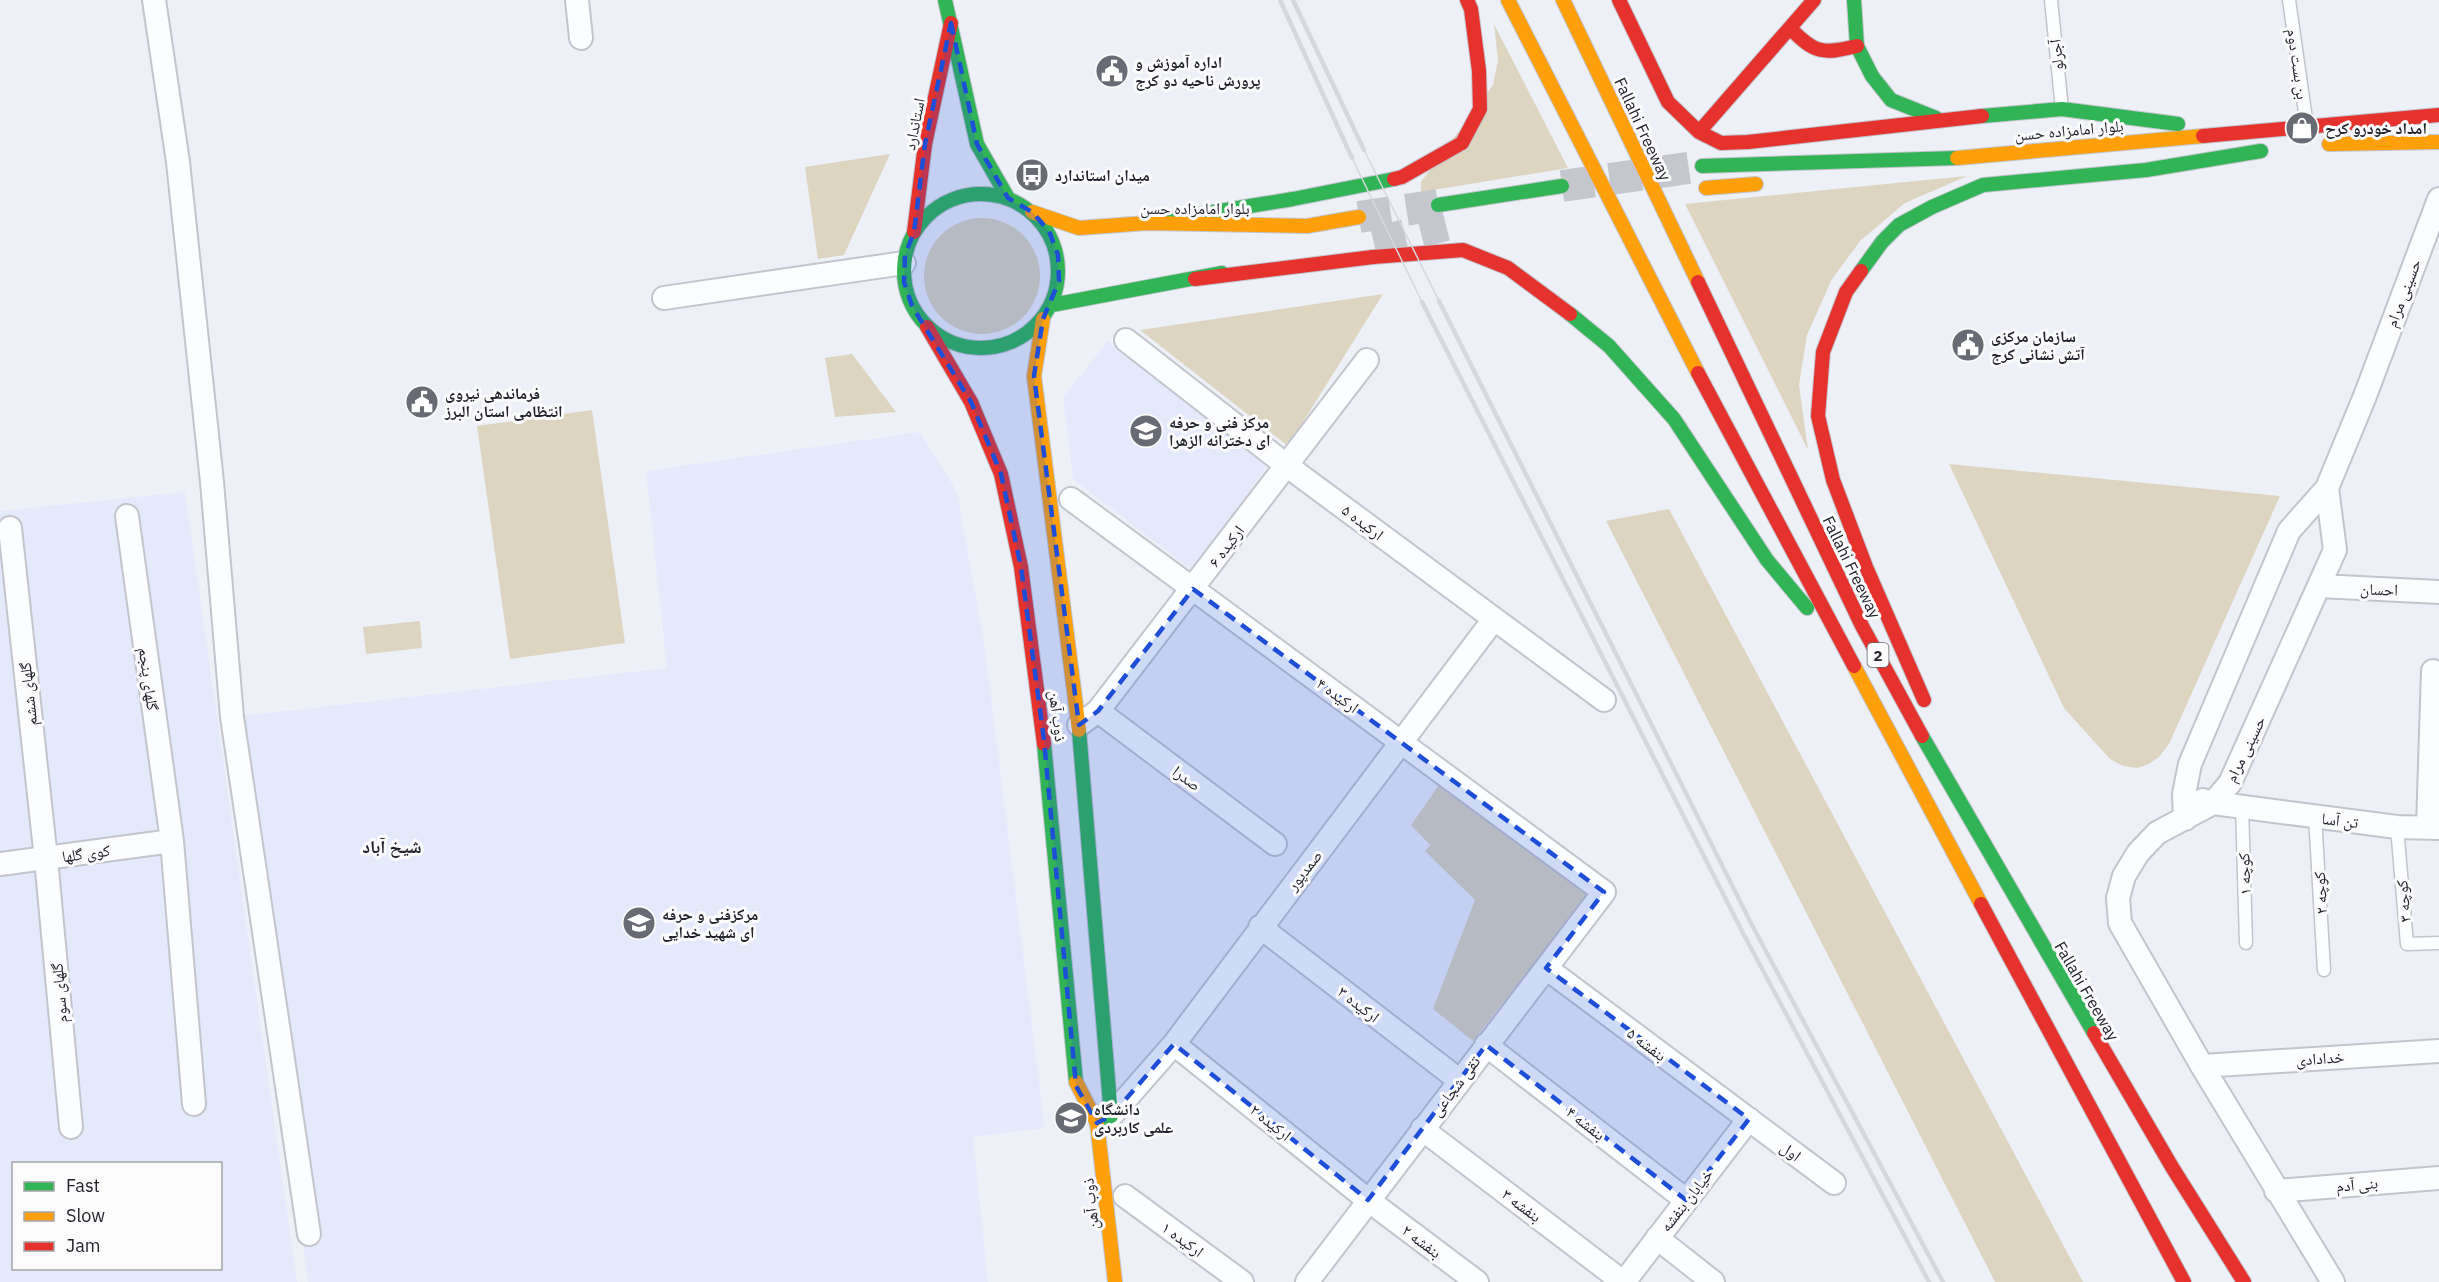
<svg xmlns="http://www.w3.org/2000/svg" width="2439" height="1282" viewBox="0 0 2439 1282" font-family="'IBM Plex Sans','Noto Naskh Arabic',sans-serif">
	<rect width="100%" height="100%" fill="#eef0f8"/>
	<path fill="#e5e9fc" fill-rule="evenodd" d="M1108 341 1268 465 1193 571 1073 479 1063 397Z
		M920 432 957 492 985 648 1045 1128 973 1137 988 1282H308L232 717 667 668 646 471Z
		M185 492 297 1282H0V511ZM14 1164H220V1268H14Z"/>
	<path fill="#ddd5bf" d="M1494 24 1568 168 1421 192V182L1493 85 1498 60Z
		M890 154 844 255 818 259 805 167Z
		M1967 176 1905 203 1861 240 1832 279 1807 335 1799 385 1808 450 1685 204Z
		M924 276a58 58 0 1 1 116 0a58 58 0 1 1-116 0Z
		M1383 294 1288 446 1140 330Z
		M852 354 896 412 835 417 825 358Z
		M592 410 625 643 510 659 477 426Z
		M1949 464 2280 496 2169 744 2159 757 2149 764 2137 768 2123 766 2110 759 2064 708Z
		M1669 509 2083 1282H1995L1606 521Z
		M420 621 422 648 366 654 363 627Z
		M1439 785 1589 894 1473 1041 1433 1009 1475 900 1425 851 1430 845 1411 825Z"/>
	<g fill="none" stroke-linecap="round" stroke-linejoin="round">
		<path stroke="#c5c7cf" stroke-width="32" stroke-dasharray="32 16" stroke-linecap="butt" d="M1562 186 1702 166
			M1359 217 1438 205
			M1374 243 1446 225"/>
		<defs>
			<path id="lane" d="M2051 0 2062 109
				M2289 0 2307 126
				M2242 805 2246 943
				M2315 816 2324 970
				M2397 827 2407 944 2439 943"/>
			<path id="street" d="M154 0 178 162 212 482 232 717 309 1234
				M577 0 581 38
				M664 298 904 263
				M1126 340 1286 465 1604 700
				M2327 488 2335 550 2230 783 2213 803 2157 833 2138 853 2124 876 2118 898 2120 923 2202 1066 2333 1282
				M1071 499 1604 892 1307 1282
				M127 516 172 841 194 1104
				M10 528 46 859 71 1127
				M2320 586 2439 592
				M1098 711 1275 844
				M1079 725 1098 711 1367 360
				M2203 800 2213 803 2397 827 2439 828
				M2185 819 2184 794 2190 764 2289 531 2327 488 2365 396 2439 199
				M2428 827 2433 671
				M0 864 172 841
				M1260 927 1459 1080
				M1546 968 1834 1183
				M1174 1044 1368 1200 1477 1282
				M1486 1045 1686 1200
				M2202 1066 2439 1051
				M1111 1116 1174 1044 1494 619
				M1422 1129 1623 1282
				M2276 1191 2439 1178
				M1125 1196 1242 1282
				M1657 1238 1713 1282
				M1624 1282 1749 1119"/>
			<path id="fast" d="M945 0 977 144 1008 198
				M1854 0 1857 46 1872 76 1891 100 1936 118
				M1982 116 2062 109 2178 124
				M1702 166 1957 158
				M904 271a77 77 0 1 1 154 0a77 77 0 1 1-154 0Z
				M1438 205 1562 186
				M1147 223 1293 199 1394 179
				M1861 271 1882 242 1899 225 1932 207 1983 185 2146 170 2261 151
				M1052 305 1222 273
				M1570 314 1609 346 1674 419 1767 560 1807 608
				M1079 730 1111 1116 1097 1123
				M1922 736 2094 1033
				M1044 744 1076 1082"/>
			<path id="slow" d="M1508 0 1698 373
				M1563 0 1698 282
				M2329 144 2439 142
				M1957 158 2203 136
				M1706 188 1756 184
				M1032 212 1079 228 1147 223 1307 226 1359 217
				M1043 319 1034 376 1079 730
				M1854 666 1981 904
				M1076 1082 1097 1123 1115 1282"/>
			<path id="jam" d="M1619 0 1668 102 1699 132
				M1814 0 1699 132 1721 143 1748 142 1982 116
				M1790 28C1815 54 1823 54 1857 46
				M2203 136 2439 115
				M1394 179 1402 177 1462 143 1480 109 1479 71 1471 9 1467 0
				M914 232 925 144 951 23
				M1861 271 1846 292 1823 352 1818 416 1833 480 1866 567 1924 700
				M1195 279 1373 257 1463 250 1508 268 1570 314
				M1698 282 1862 626 1922 736
				M927 327 971 402 1001 474 1021 567 1044 744
				M1698 373 1854 666
				M1981 904 2184 1282
				M2094 1033 2172 1167 2244 1282"/>
		</defs>
		<use href="#lane" stroke="#c3c5cd" stroke-width="15"/>
		<use href="#street" stroke="#c3c5cd" stroke-width="26"/>
		<use href="#fast" stroke="#c3c5cd" stroke-width="16"/>
		<use href="#slow" stroke="#c3c5cd" stroke-width="16"/>
		<use href="#jam" stroke="#c3c5cd" stroke-width="16"/>
		<use href="#lane" stroke="#fcfdfe" stroke-width="12"/>
		<use href="#street" stroke="#fcfdfe" stroke-width="22"/>
		<use href="#fast" stroke="#30b455" stroke-width="14"/>
		<use href="#slow" stroke="#ff9f0a" stroke-width="14"/>
		<use href="#jam" stroke="#e5322d" stroke-width="14"/>
		<path stroke="#d7d8db" stroke-width="1.5" d="M1364 150 1439 301
			M1352 158 1422 302"/>
		<path stroke="#d7d8db" stroke-width="4.5" d="M1280 0 1352 158
			M1293 0 1364 150
			M1439 301 1753 927 1943 1282
			M1422 302 1743 933 1929 1282"/>
	</g>
	<path fill="#1d4ed8" fill-opacity="0.2" stroke="#1d4ed8" stroke-width="4.5" stroke-dasharray="12 8" stroke-linejoin="round" d="M951 23 977 144 1008 198 1032 212 1049 231 1058 255 1059 281 1043 319 1034 376 1079 725 1098 711 1193 589 1604 892 1546 968 1749 1119 1686 1200 1486 1045 1368 1200 1174 1044 1111 1116 1097 1123 1076 1086 1044 740 1021 567 1001 474 971 402 912 306 904 282 905 255 914 232 925 144Z"/>
	<defs>
		<symbol id="civic-disc" viewBox="-11 -11 22 22"><circle r="9.5" fill="#696b74" stroke="#fbfbfb"/><path d="M-.6-6.5H3V-4.5H.6V-3L4-1V1h2V6H-6V1h2V-1L-.6-3ZM-1.2 2.5V6h2.4V2.5Z" fill="#fff"/></symbol>
		<symbol id="shop-disc" viewBox="-11 -11 22 22"><circle r="9.5" fill="#696b74" stroke="#fbfbfb"/><path d="M-5-2.5h2.3a2.7 3.5 0 0 1 5.4 0H5L5.5 6h-11ZM-1.5-2.5h3a1.5 2.3 0 0 0-3 0Z" fill="#fff"/></symbol>
		<symbol id="bus-disc" viewBox="-11 -11 22 22"><circle r="9.5" fill="#696b74" stroke="#fbfbfb"/><path d="M-5-6H5V4H4V6H2V4H-2V6H-4V4H-5ZM-3.5-4V0h7V-4ZM-3.5 1.2v1.5H-2V1.2ZM2 1.2v1.5H3.5V1.2Z" fill="#fff"/></symbol>
		<symbol id="university-disc" viewBox="-11 -11 22 22"><circle r="9.5" fill="#696b74" stroke="#fbfbfb"/><path d="M0-5L7-2L0 1L-7-2ZM-4 1L0 2.5L4 1V4Q0 6-4 4Z" fill="#fff"/></symbol>
	</defs>
	<g fill-rule="evenodd">
		<use href="#civic-disc" x="1093" y="52" width="38" height="38"/>
		<use href="#shop-disc" x="2283" y="109" width="38" height="38"/>
		<use href="#bus-disc" x="1013" y="156" width="38" height="38"/>
		<use href="#civic-disc" x="1949" y="326" width="38" height="38"/>
		<use href="#civic-disc" x="403" y="383" width="38" height="38"/>
		<use href="#university-disc" x="1127" y="412" width="38" height="38"/>
		<use href="#university-disc" x="620" y="904" width="38" height="38"/>
		<use href="#university-disc" x="1052" y="1099" width="38" height="38"/>
	</g>
	<g text-anchor="middle" dominant-baseline="central" stroke-width="6" stroke-linejoin="round" paint-order="stroke">
		<rect fill="#fbfbfb" stroke="#62646b" stroke-width="1.5" x="1867.5" y="643" width="21" height="24" rx="4.5"/>
		<g font-size="15" font-weight="bold" fill="#21232d">
			<text x="1878" y="655">2</text>
		</g>
		<g font-size="16" fill="#21232d" stroke="#fbfbfb">
			<text transform="translate(2056 55) rotate(-96)">آجرلو</text>
			<text transform="translate(2298 64) rotate(82)">بن بست دوم</text>
			<text transform="translate(914 124) rotate(-79)">استاندارد</text>
			<text transform="translate(1643 129) rotate(65)">Fallahi Freeway</text>
			<text transform="translate(2069 130) rotate(-5)">بلوار امامزاده حسن</text>
			<text x="1195" y="208">بلوار امامزاده حسن</text>
			<text transform="translate(2403 293) rotate(-69)">حسینی مرام</text>
			<text transform="translate(1363 522) rotate(37)">ارکیده ۵</text>
			<text transform="translate(1226 546) rotate(-53)">ارکیده ۶</text>
			<text transform="translate(1852 567) rotate(64)">Fallahi Freeway</text>
			<text transform="translate(2379 589) rotate(2)">احسان</text>
			<text transform="translate(149 679) rotate(82)">گلهای پنجم</text>
			<text transform="translate(28 694) rotate(-96)">گلهای ششم</text>
			<text transform="translate(1338 695) rotate(36)">ارکیده ۴</text>
			<text transform="translate(1058 716) rotate(83)">ذوب آهن</text>
			<text transform="translate(2245 749) rotate(-64)">حسینی مرام</text>
			<text transform="translate(1187 778) rotate(37)">صدرا</text>
			<text transform="translate(2340 820) rotate(7)">تن آسا</text>
			<text transform="translate(86 853) rotate(-8)">کوی گلها</text>
			<text transform="translate(1304 870) rotate(-52)">صمدپور</text>
			<text transform="translate(2244 874) rotate(-92)">کوچه ۱</text>
			<text transform="translate(2320 893) rotate(-93)">کوچه ۲</text>
			<text transform="translate(2403 901) rotate(-95)">کوچه ۳</text>
			<text transform="translate(2087 991) rotate(60)">Fallahi Freeway</text>
			<text transform="translate(59 993) rotate(-95)">گلهای سوم</text>
			<text transform="translate(1359 1004) rotate(38)">ارکیده ۳</text>
			<text transform="translate(1647 1044) rotate(37)">بنفشه ۵</text>
			<text transform="translate(2320 1058) rotate(-4)">خدادادی</text>
			<text transform="translate(1455 1086) rotate(-53)">تقی شجاعی</text>
			<text transform="translate(1271 1122) rotate(39)">ارکیده ۲</text>
			<text transform="translate(1586 1123) rotate(38)">بنفشه ۴</text>
			<text transform="translate(1791 1151) rotate(37)">اول</text>
			<text transform="translate(2357 1184) rotate(-5)">بنی آدم</text>
			<text transform="translate(1686 1200) rotate(-52)">خیابان بنفشه</text>
			<text transform="translate(1090 1204) rotate(-96)">ذوب آهن</text>
			<text transform="translate(1522 1205) rotate(37)">بنفشه ۳</text>
			<text transform="translate(1183 1239) rotate(36)">ارکیده ۱</text>
			<text transform="translate(1422 1241) rotate(37)">بنفشه ۲</text>
		</g>
		<g font-size="16" font-weight="bold" fill="#21232d" stroke="#fbfbfb" text-anchor="start">
			<text x="1135" y="62">اداره آموزش و<tspan x="1135" dy="18">پرورش ناحیه دو کرج</tspan></text>
			<text x="2325" y="128">امداد خودرو کرح</text>
			<text x="1055" y="175">میدان استاندارد</text>
			<text x="1991" y="336">سازمان مرکزی<tspan x="1991" dy="18">آتش نشانی کرج</tspan></text>
			<text x="445" y="393">فرماندهی نیروی<tspan x="445" dy="18">انتظامی استان البرز</tspan></text>
			<text x="1169" y="422">مرکز فنی و حرفه<tspan x="1169" dy="18">ای دخترانه الزهرا</tspan></text>
			<text x="662" y="914">مرکزفنی و حرفه<tspan x="662" dy="18">ای شهید خدایی</tspan></text>
			<text x="1094" y="1109">دانشگاه<tspan x="1094" dy="18">علمی کاربردی</tspan></text>
		</g>
		<g font-size="18" font-weight="bold" fill="#21232d" stroke="#fbfbfb">
			<text x="392" y="846">شیخ آباد</text>
		</g>
	</g>
	<rect x="12" y="1162" width="210" height="108" fill="#fbfbfb" stroke="#a4a5a9" stroke-width="1.5"/>
	<rect x="24" y="1182" width="30" height="9" fill="#30b455" stroke="#a4a5a9" stroke-width="1.5"/>
	<text x="66" y="1192" font-size="18" fill="#21232d">Fast</text>
	<rect x="24" y="1212" width="30" height="9" fill="#ff9f0a" stroke="#a4a5a9" stroke-width="1.5"/>
	<text x="66" y="1222" font-size="18" fill="#21232d">Slow</text>
	<rect x="24" y="1242" width="30" height="9" fill="#e5322d" stroke="#a4a5a9" stroke-width="1.5"/>
	<text x="66" y="1252" font-size="18" fill="#21232d">Jam</text>
</svg>
